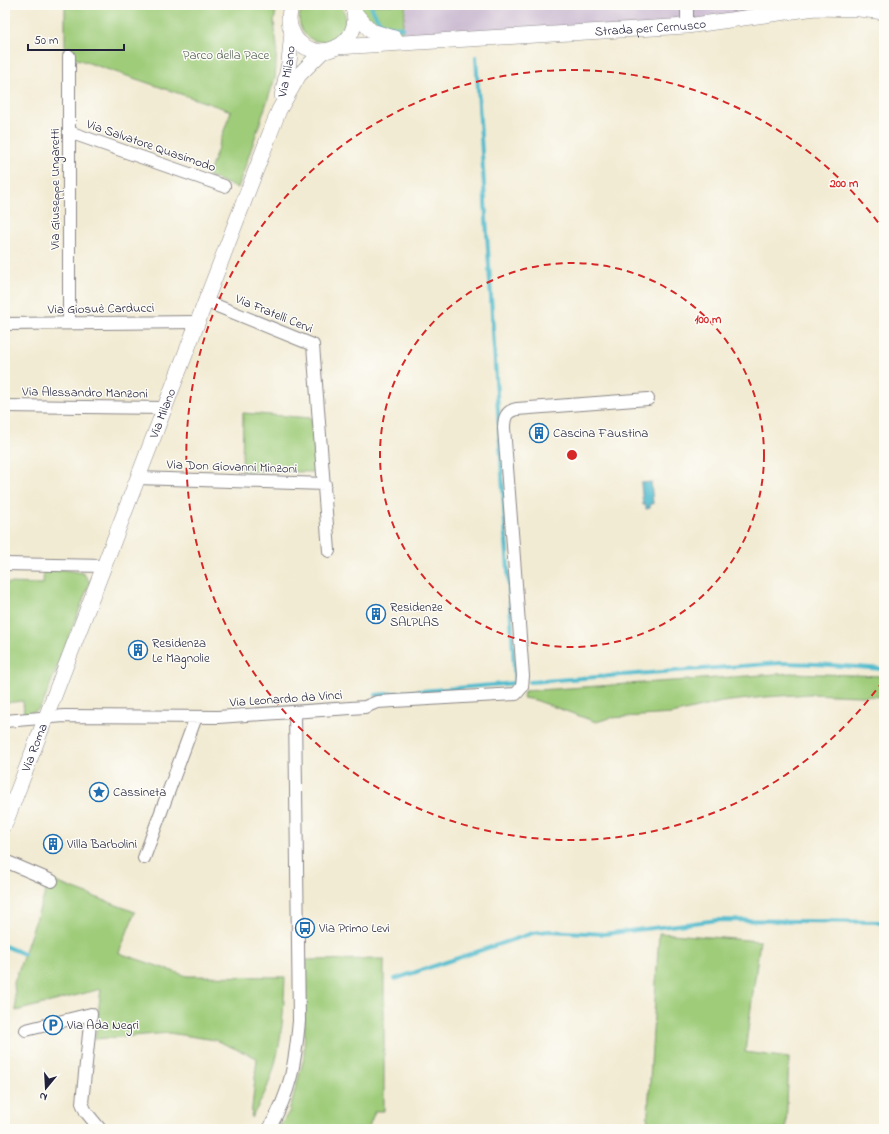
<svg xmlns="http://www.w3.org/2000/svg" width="889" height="1134" viewBox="0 0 889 1134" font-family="'Indie Flower',sans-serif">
	<rect width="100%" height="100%" fill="#fdfcf7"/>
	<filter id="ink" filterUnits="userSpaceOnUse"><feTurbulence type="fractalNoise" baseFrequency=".025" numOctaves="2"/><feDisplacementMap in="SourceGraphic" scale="8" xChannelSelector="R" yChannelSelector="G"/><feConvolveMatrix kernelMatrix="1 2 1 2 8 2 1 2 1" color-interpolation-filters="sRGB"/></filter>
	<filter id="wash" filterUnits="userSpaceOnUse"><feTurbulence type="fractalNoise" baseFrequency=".012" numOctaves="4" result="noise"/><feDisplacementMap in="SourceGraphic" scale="16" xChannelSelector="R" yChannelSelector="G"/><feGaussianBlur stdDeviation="0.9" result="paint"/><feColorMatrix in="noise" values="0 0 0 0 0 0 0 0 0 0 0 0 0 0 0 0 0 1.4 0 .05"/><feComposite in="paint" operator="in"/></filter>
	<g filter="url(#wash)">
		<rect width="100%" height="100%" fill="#f2ebd3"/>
		<path fill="#cdbed3" d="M407 5H884L840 7 685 26 401 40Z"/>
		<path fill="#9fcc79" stroke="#60775a" d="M65 5H277L274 22 277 47 275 78 238 188 208 176 231 111 65 55Z
			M304 5H341C359 35 315 57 301 28 298 20 299 12 304 5Z
			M358 5H406L401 37 369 25Z
			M243 413 312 418 315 472 242 471Z
			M44 566 83 573 90 582 44 701 38 710 24 715 23 701 5 703V583L43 584Z
			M791 673 884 676V697L810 694 765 697 722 702 672 714 610 718 596 722 535 700 523 698 524 691Z
			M53 881 135 912 119 953 187 976 285 977C283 1030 280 1073 251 1118L257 1058 215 1040 169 1033 95 1039 101 989 16 1011 14 983 49 882Z
			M659 933 760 941 745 1052 789 1058 786 1129H647Z
			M384 959V1111H375L368 1129H278L289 1112 304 1058 306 960Z"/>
		<path fill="#51bbcd" stroke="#3a6e84" d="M651 482 653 504H650V508L646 509V505H643L641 483Z"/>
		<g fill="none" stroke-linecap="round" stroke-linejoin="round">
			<path stroke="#51bbcd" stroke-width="4" d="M371 5C377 24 384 26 403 28
				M530 682 781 663 816 664 884 669
				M376 695 515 683 476 57
				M5 946 24 954
				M395 979 533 933 549 931 604 934 718 920 884 922"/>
		</g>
	</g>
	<g filter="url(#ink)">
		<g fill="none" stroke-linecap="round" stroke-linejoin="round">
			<defs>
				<path id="minor" d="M687 26V5
					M69 56V323
					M69 132 224 186
					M205 301 313 345 329 551
					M5 324 197 322
					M5 406 164 408
					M137 478 325 484
					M5 564 104 566
					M5 721 64 716 218 717 365 707 377 702 516 694 522 687 523 676 504 428C504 418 506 411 517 409L648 399
					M144 858 196 717
					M5 861 52 881
					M26 1030 91 1014 82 1103 86 1112 100 1129
					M269 1129C291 1091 295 1064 299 1021L295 712"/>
				<g id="tertiary">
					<path d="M292 5C288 14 288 23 292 32 310 70 368 46 352 5"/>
					<path d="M354 12 371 31 394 38"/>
					<path id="s1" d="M337 47 687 26 815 8 859 9 884 12"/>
					<path id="s2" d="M282 96 289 63 292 31"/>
					<path id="s3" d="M5 824 279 110 299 75 323 51"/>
				</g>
			</defs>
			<use href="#minor" stroke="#8a8687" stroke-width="14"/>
			<use href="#tertiary" stroke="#8a8687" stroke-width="16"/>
			<use href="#minor" stroke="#fff" stroke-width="12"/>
			<use href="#tertiary" stroke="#fff" stroke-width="15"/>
		</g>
	</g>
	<g fill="none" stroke="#d62828" stroke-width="2" stroke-dasharray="7 5">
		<circle cx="572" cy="455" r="192"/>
		<path d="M883 681A385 385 0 1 1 883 229"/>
	</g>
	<defs>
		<symbol id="building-ring" viewBox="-11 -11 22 22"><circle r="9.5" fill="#fdfcf7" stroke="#1f6fb2" stroke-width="1.5"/><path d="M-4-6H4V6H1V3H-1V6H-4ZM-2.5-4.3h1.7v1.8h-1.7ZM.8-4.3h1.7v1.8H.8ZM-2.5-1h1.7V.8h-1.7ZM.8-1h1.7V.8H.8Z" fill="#1f6fb2"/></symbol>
		<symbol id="sight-ring" viewBox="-11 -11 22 22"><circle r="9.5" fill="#fdfcf7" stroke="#1f6fb2" stroke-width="1.5"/><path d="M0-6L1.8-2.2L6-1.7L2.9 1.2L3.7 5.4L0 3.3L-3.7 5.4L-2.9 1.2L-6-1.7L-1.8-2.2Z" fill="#1f6fb2"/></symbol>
		<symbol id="bus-ring" viewBox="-11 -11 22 22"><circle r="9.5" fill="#fdfcf7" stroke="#1f6fb2" stroke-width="1.5"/><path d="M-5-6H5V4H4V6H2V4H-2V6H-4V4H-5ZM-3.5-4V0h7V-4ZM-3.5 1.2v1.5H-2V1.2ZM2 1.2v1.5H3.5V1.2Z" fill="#1f6fb2"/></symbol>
		<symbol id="parking-ring" viewBox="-11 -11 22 22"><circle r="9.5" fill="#fdfcf7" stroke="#1f6fb2" stroke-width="1.5"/><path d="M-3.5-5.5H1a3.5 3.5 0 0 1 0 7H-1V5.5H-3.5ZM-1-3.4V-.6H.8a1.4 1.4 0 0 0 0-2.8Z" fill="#1f6fb2"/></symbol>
	</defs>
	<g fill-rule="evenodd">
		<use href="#building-ring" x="528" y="422" width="22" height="22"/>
		<use href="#building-ring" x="365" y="603" width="22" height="22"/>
		<use href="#building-ring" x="127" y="639" width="22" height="22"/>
		<use href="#sight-ring" x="88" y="781" width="22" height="22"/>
		<use href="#building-ring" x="42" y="833" width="22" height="22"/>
		<use href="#bus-ring" x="294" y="917" width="22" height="22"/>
		<use href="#parking-ring" x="42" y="1014" width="22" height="22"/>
	</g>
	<g text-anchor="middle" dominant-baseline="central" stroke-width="3" stroke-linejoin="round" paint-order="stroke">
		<g font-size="13" fill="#22223b" stroke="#fdfcf7">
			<text stroke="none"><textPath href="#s1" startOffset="314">Strada per Cernusco</textPath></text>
			<text stroke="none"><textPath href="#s2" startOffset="25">Via Milano</textPath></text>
			<text transform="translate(151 146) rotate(19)">Via Salvatore Quasimodo</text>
			<text transform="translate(55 189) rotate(-90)">Via Giuseppe Ungaretti</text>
			<text transform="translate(101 309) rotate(-1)">Via Giosuè Carducci</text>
			<text transform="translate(274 314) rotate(22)">Via Fratelli Cervi</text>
			<text transform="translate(85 393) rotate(1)">Via Alessandro Manzoni</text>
			<text stroke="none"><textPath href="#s3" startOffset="440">Via Milano</textPath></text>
			<text transform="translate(232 467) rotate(2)">Via Don Giovanni Minzoni</text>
			<text transform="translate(286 699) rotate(-4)">Via Leonardo da Vinci</text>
			<text stroke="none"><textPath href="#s3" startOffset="82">Via Roma</textPath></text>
		</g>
		<g font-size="13" fill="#4e5e51" stroke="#fdfcf7">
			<text x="226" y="55">Parco della Pace</text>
		</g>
		<g font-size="13" fill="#22223b" stroke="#fdfcf7" text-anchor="start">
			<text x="553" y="433">Cascina Faustina</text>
			<text x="390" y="607">Residenze<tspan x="390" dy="15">SALPLAS</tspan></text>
			<text x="152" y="643">Residenza<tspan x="152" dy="15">Le Magnolie</tspan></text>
			<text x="113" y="792">Cassineta</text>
			<text x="67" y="844">Villa Barbolini</text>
			<text x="319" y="928">Via Primo Levi</text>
			<text x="67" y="1025">Via Ada Negri</text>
		</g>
	</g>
	<circle cx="572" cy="455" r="6" fill="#d62828" stroke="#fdfcf7" stroke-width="2"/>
	<g font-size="12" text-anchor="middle" font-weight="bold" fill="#d62828" stroke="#fdfcf7" stroke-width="3" stroke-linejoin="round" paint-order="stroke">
		<text x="844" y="187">200 m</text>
		<text x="708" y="323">100 m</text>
	</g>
	<rect width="889" height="1134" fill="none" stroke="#fdfcf7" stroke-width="20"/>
	<g transform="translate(46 1088) rotate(198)" stroke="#fdfcf7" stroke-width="3" paint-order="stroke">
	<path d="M0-3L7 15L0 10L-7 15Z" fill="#22223b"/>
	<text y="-6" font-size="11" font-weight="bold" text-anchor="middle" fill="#22223b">N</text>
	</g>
	<path d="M28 44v6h96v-6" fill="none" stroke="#22223b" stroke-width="2"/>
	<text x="34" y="44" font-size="12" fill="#22223b" stroke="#fdfcf7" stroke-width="3" paint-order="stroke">50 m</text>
</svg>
